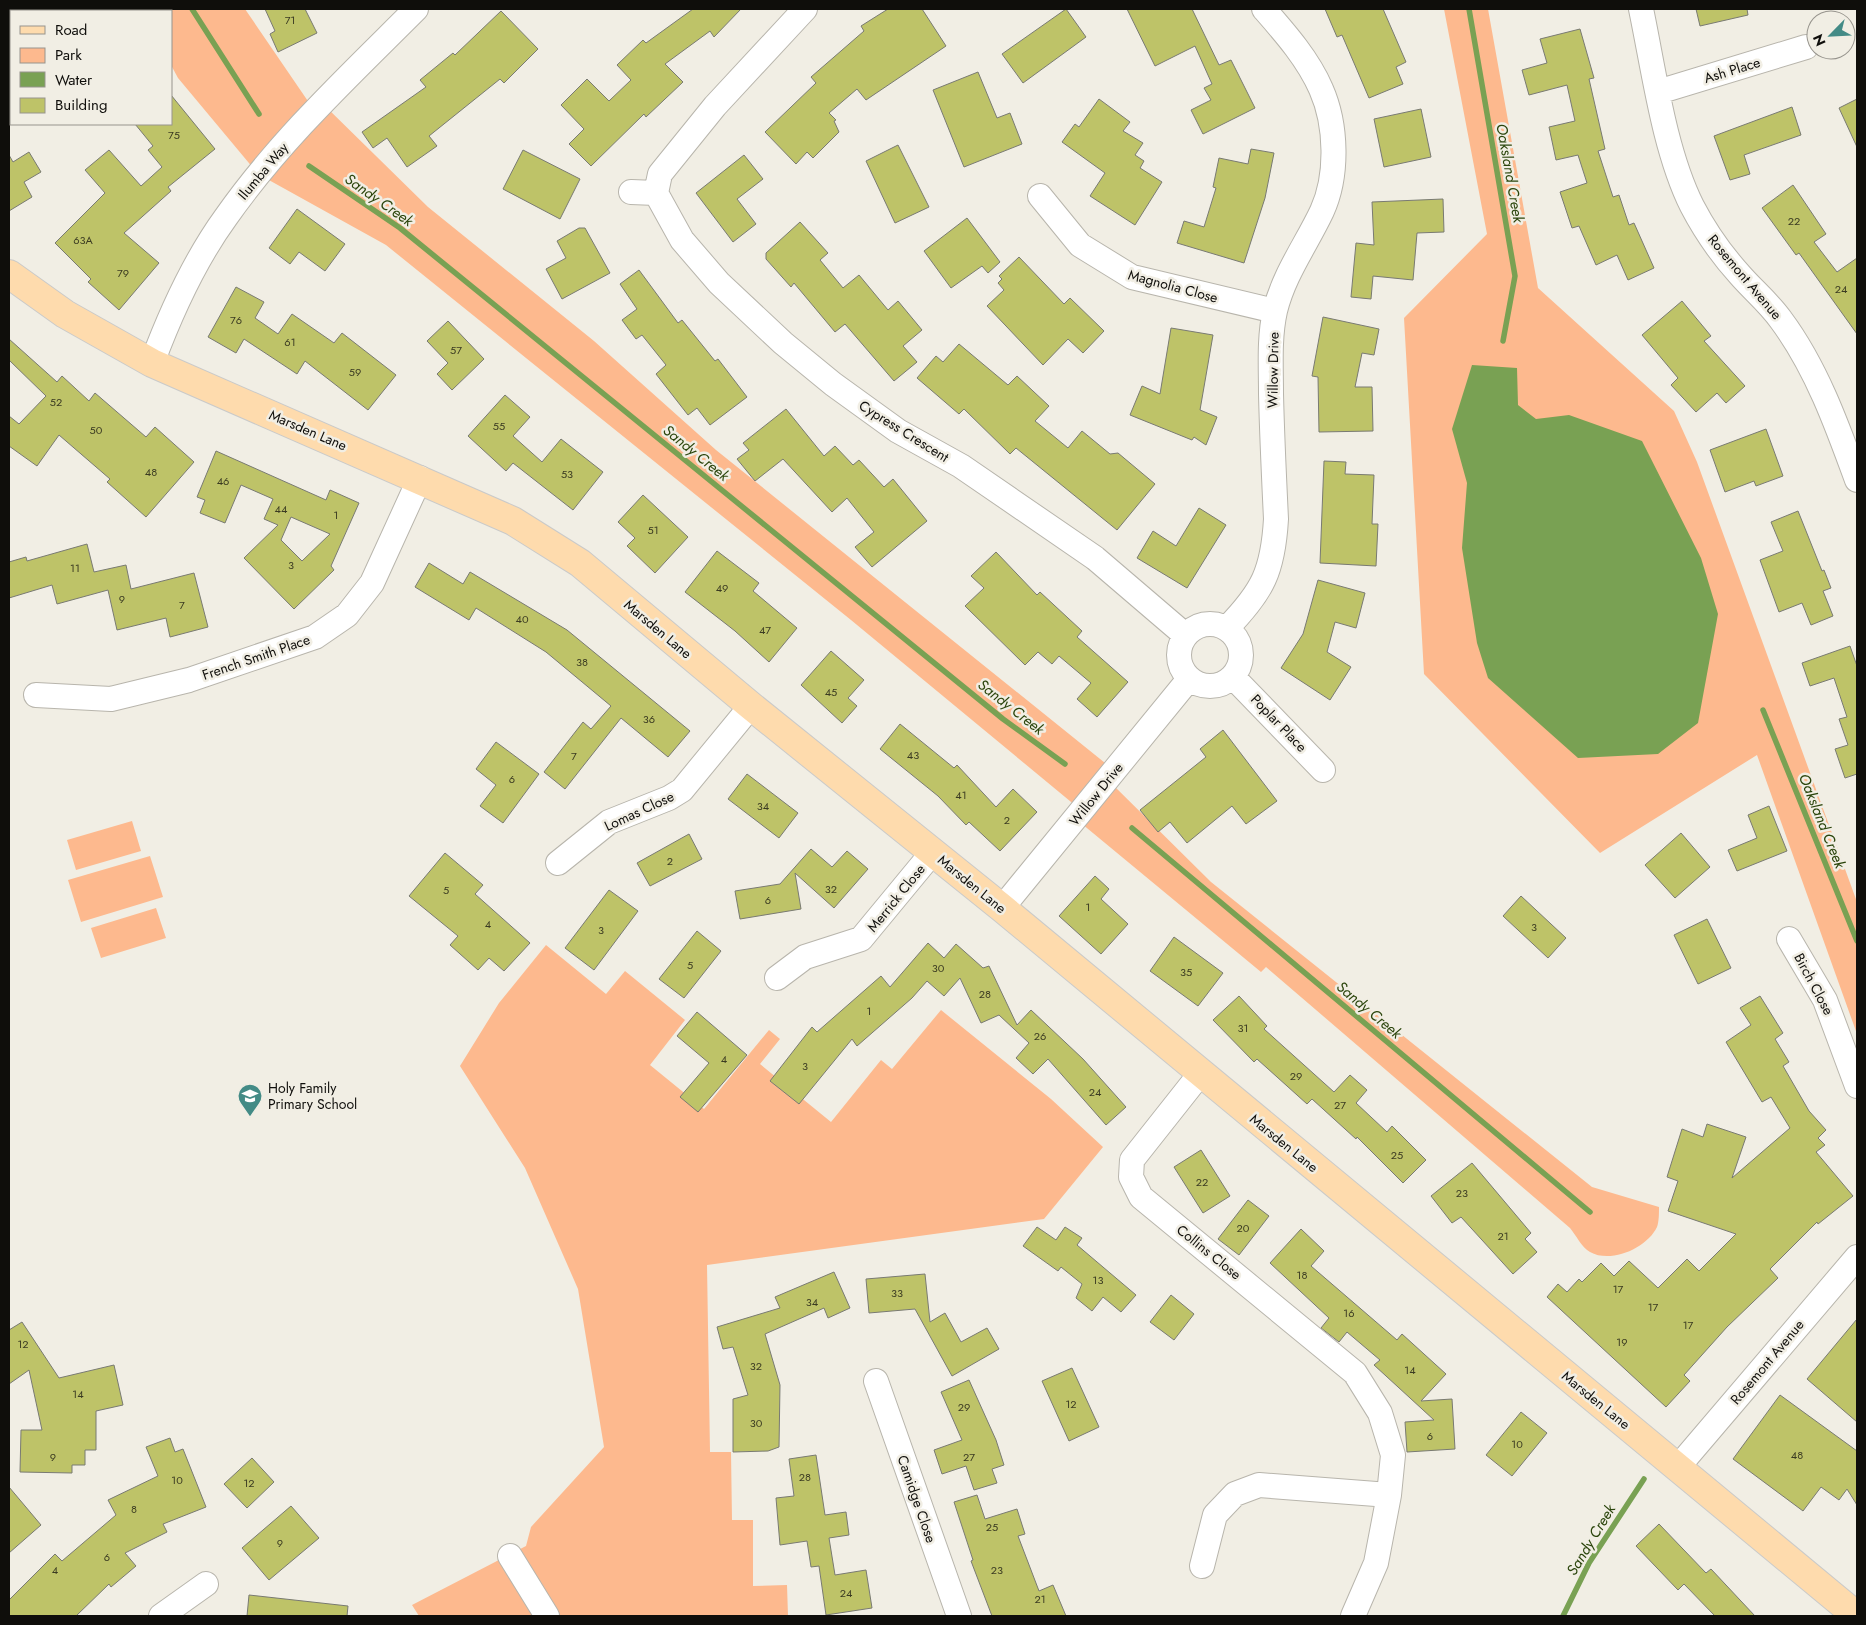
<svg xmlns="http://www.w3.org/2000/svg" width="1866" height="1625" viewBox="0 0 1866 1625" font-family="Jost,sans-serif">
	<rect width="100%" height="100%" fill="#f1eee4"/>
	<path fill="#fdb98e" d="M140 9H245L314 110 322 103 428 207 594 341 716 450 1115 771 1108 780 1211 882 1592 1187 1659 1207C1659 1213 1659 1222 1657 1227 1647 1248 1611 1264 1590 1252 1582 1248 1576 1235 1570 1228L1266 967 1261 972 1076 819 1082 811 851 620 386 245 258 174 178 78 171 65V11H141Z
		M1444 9H1488L1538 288 1674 411 1697 462 1857 902V1034L1757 755 1600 853 1424 674 1404 318 1487 234Z
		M132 821 141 851 76 870 67 840Z
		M150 856 163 897 81 922 68 880Z
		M156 908 166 938 101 958 91 928Z
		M546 945 606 994 625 971 685 1020 650 1065 704 1109 769 1030 780 1039 760 1064 831 1122 881 1060 892 1069 941 1010 1051 1099 1103 1147 1044 1219 707 1265 710 1452H731L732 1520H753V1586L787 1585 788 1616H419L412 1605 526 1546 531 1527 604 1447 578 1289 525 1168 460 1066 499 1003Z"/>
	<path fill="#79a153" d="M1472 365 1517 368 1518 405 1536 419 1569 415 1642 441 1701 558 1718 614 1698 723 1658 754 1578 758 1488 678 1477 643 1462 548 1467 483 1452 429Z"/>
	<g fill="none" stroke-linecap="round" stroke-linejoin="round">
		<path stroke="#79a153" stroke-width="5.5" d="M192 9 259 114
			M1469 9 1515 276 1503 341
			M309 166 400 228 1003 719 1065 764
			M1763 710 1857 941
			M1132 828 1590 1212
			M1563 1616 1589 1563 1644 1479"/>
	</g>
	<path fill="#bec368" stroke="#797a72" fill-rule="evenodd" d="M265 9H305L317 33 278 52 270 34 275 31Z
		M693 9H741L714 37 710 31 665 64 683 82 646 117 644 114 591 166 569 144 584 129 561 105 587 79 609 101 631 80 617 65 643 40 646 43Z
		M888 9H922L946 46 866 100 857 89 829 113 836 120 834 121 839 132 813 158 807 152 796 164 765 132 816 83 811 77 864 31 861 26Z
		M1066 9 1086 37 1023 83 1002 54Z
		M1127 9H1192L1219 65 1231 60 1255 108 1203 134 1191 110 1211 100 1204 88 1212 84 1195 46 1155 66Z
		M1325 9H1383L1406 62 1396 67 1403 84 1369 98 1342 35 1337 37Z
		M1696 9H1747L1748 15 1700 26Z
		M501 11 538 49 504 83 500 79 429 136 437 146 407 167 387 138 373 148 362 132 426 87 420 80 453 53 455 55Z
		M1580 29 1594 78 1589 79 1605 149 1598 151 1613 197 1619 195 1629 225 1634 223 1654 268 1628 280 1617 255 1596 265 1579 226 1572 228 1560 192 1587 183 1578 155 1556 160 1549 127 1575 121 1567 85 1529 95 1522 70 1547 63 1540 39Z
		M978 72 997 118 1010 113 1022 144 964 167 933 90Z
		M171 95 215 149 168 187 171 191 124 233 159 263 119 310 88 282 91 279 55 243 105 193 85 170 109 150 141 186 162 167 148 150 153 146 135 124H171Z
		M1099 99 1130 122 1123 131 1143 143 1135 155 1144 161 1140 168 1162 182 1135 225 1090 196 1105 173 1062 142 1075 124 1079 127Z
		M1857 99V147L1839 108Z
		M1792 107 1801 135 1744 155 1750 174 1730 180 1714 136Z
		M1421 109 1431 157 1384 167 1374 119Z
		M898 145 929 207 895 223 866 161Z
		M1251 149 1274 153 1265 198 1244 263 1177 243 1184 221 1204 227 1216 188 1213 187 1219 158 1248 164Z
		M523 150 580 179 560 219 503 189Z
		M29 152 41 172 24 182 32 197 9 211V155L13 162Z
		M744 155 763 179 737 199 756 224 733 242 696 193Z
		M1793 185 1826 234 1814 242 1837 272 1857 258V334L1799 253 1796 255 1762 208Z
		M1443 199 1444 232 1417 233 1413 280 1373 276 1371 299 1351 297 1356 243 1374 245 1372 202Z
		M297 209 345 244 325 271 299 252 290 264 269 248Z
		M967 218 1000 262 988 273 982 266 951 288 924 251Z
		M800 222 828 253 820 260 843 288 859 275 888 310 898 301 922 330 903 346 917 362 894 381 845 324 835 332 794 283 791 287 766 259V253Z
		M579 228H585L610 273 562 299 546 269 566 258 557 241Z
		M1019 257 1064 304 1070 298 1104 331 1083 353 1068 339 1043 365 987 306 1004 290 998 283 1002 279 999 276Z
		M639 270 678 323 682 320 715 361 718 359 747 397 710 425 697 408 688 415 656 374 666 365 642 335 636 339 622 320 637 309 620 284Z
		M236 287 264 302 255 318 278 334 292 314 334 343 342 333 396 375 368 410 305 361 297 374 244 339 236 353 208 337Z
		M1682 301 1711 336 1704 341 1745 386 1726 403 1717 393 1696 412 1671 385 1678 378 1642 335Z
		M1323 317 1379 329 1374 355 1362 353 1355 387H1372L1373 431 1319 432 1318 377 1312 376Z
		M448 321 484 359 452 390 437 374 448 363 427 341Z
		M1171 328 1213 335 1200 410 1217 417 1206 445 1194 437 1192 440 1130 415 1142 386 1160 394Z
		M9 339 57 382 62 376 89 401 95 393 146 437 155 427 194 462 146 517 107 482 110 479 59 435 37 466 9 446V416L19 424 46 396 9 360Z
		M959 344 1008 385 1017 376 1049 406 1035 421 1068 448 1082 431 1110 454 1118 453 1155 484 1117 530 1016 448 1010 454 964 409 959 414 917 378 936 356 943 362Z
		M505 395 530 417 513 436 542 462 561 439 603 472 573 510 513 463 506 471 468 436Z
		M786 409 824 456 835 446 853 465 859 460 884 487 893 479 927 521 872 567 855 547 874 532 847 498 832 512 783 459 755 481 737 459 749 450 743 443Z
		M1766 429 1783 476 1756 486 1754 481 1725 492 1710 450Z
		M216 451 326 500 330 490 359 503 331 566 334 570 294 609 244 558 278 525 264 519 273 499 241 485 225 523 200 513 205 500 197 497ZM291 517 330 534 302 561 281 540Z
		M1324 461 1346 462 1345 474 1374 475 1372 524H1378L1376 566 1320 563Z
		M643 495 688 537 655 573 627 546 635 538 618 522Z
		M1199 508 1226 525 1187 588 1137 558 1153 531 1176 546Z
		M1798 511 1822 571 1824 570 1831 588 1823 591 1833 616 1811 625 1802 603 1779 612 1760 560 1783 551 1771 522Z
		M87 544 94 572 126 565 131 589 194 573 208 627 170 637 166 618 117 630 108 590 57 604 52 585 9 598V562L26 557 27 561Z
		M717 551 759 583 753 591 797 628 769 662 735 631 685 592Z
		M996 552 1037 595 1040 592 1082 631 1077 637 1128 682 1097 717 1077 699 1091 683 1059 656 1052 664 1038 652 1025 665 965 606 984 588 971 576Z
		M429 563 463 584 470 572 567 630 690 731 668 757 621 718 565 789 544 772 583 722 591 729 611 706 546 652 476 608 469 620 415 587Z
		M1318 580 1365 593 1356 628 1335 622 1327 652 1351 667 1330 700 1281 668 1303 634Z
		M1850 646 1857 666V774L1845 778 1835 749 1848 745 1839 719 1847 717 1834 678 1810 686 1802 663Z
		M831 651 864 680 848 698 857 706 842 723 801 685Z
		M900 724 954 768 957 765 996 807 1013 789 1037 812 1000 851 969 822 966 825 938 796 880 749Z
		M1223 730 1277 801 1246 824 1232 806 1187 843 1170 822 1158 832 1140 810 1206 757 1200 749Z
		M496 742 539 774 503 823 480 806 496 785 476 769Z
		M747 774 798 813 779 838 728 799Z
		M1769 806 1787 851 1737 871 1728 850 1757 838 1748 815Z
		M1681 833 1710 867 1675 898 1645 865Z
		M689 834 702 859 650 886 637 863Z
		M811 849 832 867 847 851 868 869 834 908 795 873 801 909 740 919 735 891 780 884Z
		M445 853 483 885 475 894 530 943 504 971 489 958 478 970 450 945 458 936 409 896Z
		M1095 876 1109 889 1101 899 1128 924 1101 954 1059 916Z
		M609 890 638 911 594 970 565 948Z
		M1521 896 1566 938 1548 958 1503 916Z
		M1707 919 1731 968 1698 984 1674 935Z
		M697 931 721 951 684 998 659 979Z
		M1174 937 1223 973 1198 1006 1150 971Z
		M928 943 944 958 956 944 983 968 989 966 1017 1025 1031 1010 1083 1059 1126 1107 1106 1125 1048 1059 1033 1074 1016 1058 1029 1043 999 1015 981 1023 960 978 944 996 927 981 912 998 857 1046 852 1039 799 1104 770 1081 812 1027 817 1032 881 976 890 987Z
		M1239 996 1267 1026 1264 1029 1334 1092 1350 1075 1367 1090 1356 1103 1387 1132 1392 1126 1426 1160 1403 1183 1357 1137 1356 1139 1312 1099 1307 1104 1257 1059 1254 1062 1213 1020Z
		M1760 996 1783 1033 1775 1039 1789 1062 1783 1066 1809 1111 1826 1130 1818 1138 1825 1145 1816 1152 1853 1196 1818 1224 1817 1222 1770 1269 1778 1278 1727 1327 1684 1375 1690 1381 1666 1407 1547 1297 1558 1284 1567 1292 1579 1279 1582 1282 1601 1263 1614 1276 1629 1261 1658 1288 1687 1259 1699 1271 1736 1234 1668 1211 1678 1181 1667 1177 1682 1129 1703 1137 1707 1124 1746 1137 1732 1178 1790 1128 1771 1097 1762 1102 1726 1042 1751 1025 1740 1008Z
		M697 1012 747 1055 698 1112 680 1097 709 1063 677 1036Z
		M1201 1150 1230 1196 1203 1213 1174 1167Z
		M1472 1163 1531 1233 1525 1239 1537 1252 1513 1274 1461 1217 1452 1223 1431 1196Z
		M1248 1200 1269 1216 1239 1255 1218 1239Z
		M1037 1227 1056 1240 1065 1227 1082 1238 1077 1245 1136 1295 1121 1312 1103 1297 1092 1311 1076 1298 1082 1284 1061 1267 1058 1271 1023 1246Z
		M1301 1229 1324 1251 1311 1266 1397 1340 1402 1334 1446 1374 1421 1401 1452 1399 1455 1449 1407 1452 1405 1422 1434 1420 1374 1365 1380 1360 1347 1332 1339 1342 1321 1328 1329 1318 1270 1263Z
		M834 1272 850 1308 828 1318 824 1308 765 1334 780 1385 779 1447 768 1451 733 1452V1399L748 1395 733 1347 723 1349 717 1327 780 1308 775 1297Z
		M925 1274 930 1322 945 1313 961 1342 987 1328 999 1349 952 1376 915 1309 869 1313 866 1279Z
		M1171 1295 1194 1314 1174 1340 1150 1322Z
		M1857 1319V1422L1807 1379Z
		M22 1322 59 1378 114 1365 123 1405 96 1411V1450H85V1465H72V1473L20 1472 21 1430H42L29 1370 9 1384V1330Z
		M1072 1368 1099 1427 1069 1441 1042 1381Z
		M969 1380 996 1440 1004 1465 992 1469 997 1483 974 1490 966 1466 942 1474 934 1450 962 1440 941 1392Z
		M1780 1395 1857 1451V1505L1847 1489 1839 1500 1821 1487 1803 1511 1733 1459Z
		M1521 1412 1547 1433 1512 1476 1486 1455Z
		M170 1438 175 1452 183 1449 206 1507 163 1524 167 1532 125 1553 136 1566 111 1587 109 1584 76 1616H9V1600L55 1554 62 1561 116 1515 108 1500 158 1476 146 1447Z
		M816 1455 825 1515 846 1512 849 1535 829 1538 835 1575 866 1570 872 1608 826 1615 819 1566 811 1567 807 1541 780 1545 776 1498 794 1496 789 1459Z
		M252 1458 274 1482 247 1508 224 1484Z
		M9 1487 41 1525 9 1553Z
		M977 1495 985 1519 1017 1509 1025 1534 1018 1536 1039 1591 1053 1585 1066 1616H992L971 1561 973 1560 954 1502Z
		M291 1506 319 1538 269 1580 242 1548Z
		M1659 1524 1706 1573 1711 1569 1755 1616H1715L1684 1584 1678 1590 1636 1546Z
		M249 1595 348 1606 347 1616H247Z"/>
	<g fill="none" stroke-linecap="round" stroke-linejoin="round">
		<defs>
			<path id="minor" d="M805 9 715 106 660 174 656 193 682 240 719 283 783 343 833 384 898 431 961 466 1095 558 1185 635
				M1641 9C1654 71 1664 150 1692 206 1705 231 1721 254 1740 275 1753 290 1769 303 1781 320 1816 367 1837 425 1857 480
				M1658 92 1806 47
				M631 192 656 193
				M1040 196 1080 245 1132 277 1275 311
				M152 363C171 312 194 261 226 217 280 140 350 75 416 9
				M1179 655a31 31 0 1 1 62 0a31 31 0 1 1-62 0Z
				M1227 628C1263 591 1273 571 1276 519 1274 478 1272 436 1271 394 1271 366 1269 338 1275 311 1284 274 1306 245 1322 211 1338 176 1337 125 1321 89 1308 59 1285 33 1264 9
				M1233 677 1323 770
				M36 695 111 699 189 680 315 637 347 615 372 583 420 478
				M558 863 609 822 669 798 682 790 751 706
				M1002 908 1189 679
				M1789 939 1825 1000 1857 1086
				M777 978 805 957 861 939 932 853
				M1200 1074 1132 1160 1131 1177 1141 1197 1355 1373 1380 1413 1393 1455 1389 1495 1376 1563 1353 1616
				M876 1381 959 1616
				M1678 1467 1857 1257
				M510 1556 547 1616
				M1202 1566 1215 1515 1235 1494 1259 1485 1389 1495
				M161 1616 206 1584"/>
			<path id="major" d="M9 274 65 314 152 363 513 521 580 563 751 706 1002 908 1857 1616"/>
		</defs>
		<use href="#minor" stroke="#b8b5ac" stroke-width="26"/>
		<use href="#major" stroke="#cacac9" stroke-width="30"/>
		<use href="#minor" stroke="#fff" stroke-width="24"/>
		<use href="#major" stroke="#fedbad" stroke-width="28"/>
	</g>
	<defs>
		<symbol id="school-pin" viewBox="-11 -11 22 30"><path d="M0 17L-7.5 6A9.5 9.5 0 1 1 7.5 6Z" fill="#438b86" stroke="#f1eee4"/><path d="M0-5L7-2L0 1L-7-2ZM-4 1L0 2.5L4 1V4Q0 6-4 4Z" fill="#fff"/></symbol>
	</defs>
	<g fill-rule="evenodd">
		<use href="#school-pin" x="236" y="1082" width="28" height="38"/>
	</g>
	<g text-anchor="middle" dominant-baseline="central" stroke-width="5" stroke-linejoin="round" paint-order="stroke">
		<g font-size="11" fill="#3b3b22">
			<text x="290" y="20">71</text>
			<text x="174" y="135">75</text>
			<text x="1794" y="221">22</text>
			<text x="83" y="240">63A</text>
			<text x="123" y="273">79</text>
			<text x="1841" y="289">24</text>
			<text x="236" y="320">76</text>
			<text x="290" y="342">61</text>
			<text x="456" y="350">57</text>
			<text x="355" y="372">59</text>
			<text x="56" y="402">52</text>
			<text x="499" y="426">55</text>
			<text x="96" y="430">50</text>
			<text x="151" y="472">48</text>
			<text x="567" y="474">53</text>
			<text x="223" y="481">46</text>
			<text x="281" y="509">44</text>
			<text x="336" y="515">1</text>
			<text x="653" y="530">51</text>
			<text x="291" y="565">3</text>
			<text x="75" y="568">11</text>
			<text x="722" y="588">49</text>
			<text x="122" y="599">9</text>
			<text x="182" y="605">7</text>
			<text x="522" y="619">40</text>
			<text x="765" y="630">47</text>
			<text x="582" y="662">38</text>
			<text x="831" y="692">45</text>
			<text x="649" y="719">36</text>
			<text x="913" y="755">43</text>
			<text x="574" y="756">7</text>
			<text x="512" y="779">6</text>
			<text x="961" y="795">41</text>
			<text x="763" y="806">34</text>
			<text x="1007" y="820">2</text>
			<text x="670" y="861">2</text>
			<text x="831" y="889">32</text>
			<text x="446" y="890">5</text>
			<text x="768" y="900">6</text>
			<text x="1088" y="907">1</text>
			<text x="488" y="924">4</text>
			<text x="1534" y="927">3</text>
			<text x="601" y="930">3</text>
			<text x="690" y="965">5</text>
			<text x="938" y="968">30</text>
			<text x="1186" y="972">35</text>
			<text x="985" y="994">28</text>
			<text x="869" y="1011">1</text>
			<text x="1243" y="1028">31</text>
			<text x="1040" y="1036">26</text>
			<text x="724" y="1059">4</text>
			<text x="805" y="1066">3</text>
			<text x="1296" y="1076">29</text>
			<text x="1095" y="1092">24</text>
			<text x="1340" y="1105">27</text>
			<text x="1397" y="1155">25</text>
			<text x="1202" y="1182">22</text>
			<text x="1462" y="1193">23</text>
			<text x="1243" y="1228">20</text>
			<text x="1503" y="1236">21</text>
			<text x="1302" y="1275">18</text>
			<text x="1098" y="1280">13</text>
			<text x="1618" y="1289">17</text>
			<text x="897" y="1293">33</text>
			<text x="812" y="1302">34</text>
			<text x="1653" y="1307">17</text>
			<text x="1349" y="1313">16</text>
			<text x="1688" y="1325">17</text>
			<text x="1622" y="1342">19</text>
			<text x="23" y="1344">12</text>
			<text x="756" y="1366">32</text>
			<text x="1410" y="1370">14</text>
			<text x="78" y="1394">14</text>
			<text x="1071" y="1404">12</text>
			<text x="964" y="1407">29</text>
			<text x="756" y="1423">30</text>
			<text x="1430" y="1436">6</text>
			<text x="1517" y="1444">10</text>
			<text x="1797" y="1455">48</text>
			<text x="53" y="1457">9</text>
			<text x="969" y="1457">27</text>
			<text x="805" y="1477">28</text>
			<text x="177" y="1480">10</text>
			<text x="249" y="1483">12</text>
			<text x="134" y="1509">8</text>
			<text x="992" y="1527">25</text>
			<text x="280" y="1543">9</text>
			<text x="107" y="1557">6</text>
			<text x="55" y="1570">4</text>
			<text x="997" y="1570">23</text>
			<text x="846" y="1593">24</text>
			<text x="1040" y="1599">21</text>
		</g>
		<g font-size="14" fill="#0f0e0b" stroke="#f1eee4">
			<text transform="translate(1732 70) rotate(-17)">Ash Place</text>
			<text transform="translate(263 171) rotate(-50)">Ilumba Way</text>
			<text transform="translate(1745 277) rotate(50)">Rosemont Avenue</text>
			<text transform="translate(1173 286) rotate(15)">Magnolia Close</text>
			<text transform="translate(1273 370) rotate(-89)">Willow Drive</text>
			<text transform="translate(308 430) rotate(23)">Marsden Lane</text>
			<text transform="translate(904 431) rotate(32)">Cypress Crescent</text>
			<text transform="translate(658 629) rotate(40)">Marsden Lane</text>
			<text transform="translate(256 657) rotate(-19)">French Smith Place</text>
			<text transform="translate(1279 723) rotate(46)">Poplar Place</text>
			<text transform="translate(1096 794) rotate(-51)">Willow Drive</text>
			<text transform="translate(639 811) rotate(-25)">Lomas Close</text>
			<text transform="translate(972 884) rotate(39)">Marsden Lane</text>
			<text transform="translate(896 898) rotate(-51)">Merrick Close</text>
			<text transform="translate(1814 984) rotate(62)">Birch Close</text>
			<text transform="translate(1284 1143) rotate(39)">Marsden Lane</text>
			<text transform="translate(1209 1252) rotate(39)">Collins Close</text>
			<text transform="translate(1767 1362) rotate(-50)">Rosemont Avenue</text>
			<text transform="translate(1596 1400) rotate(39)">Marsden Lane</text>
			<text transform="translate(917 1499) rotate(71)">Camidge Close</text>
		</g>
		<g font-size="14" fill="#0f0e0b" stroke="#f1eee4" text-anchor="start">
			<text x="268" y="1088">Holy Family<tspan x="268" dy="16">Primary School</tspan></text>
		</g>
		<g font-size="15" font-style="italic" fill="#2b450c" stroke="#f1eee4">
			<text transform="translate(1510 173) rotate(80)">Oaksland Creek</text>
			<text transform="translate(379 200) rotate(35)">Sandy Creek</text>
			<text transform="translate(696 453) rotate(39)">Sandy Creek</text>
			<text transform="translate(1011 707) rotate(38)">Sandy Creek</text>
			<text transform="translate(1822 821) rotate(68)">Oaksland Creek</text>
			<text transform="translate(1369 1010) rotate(40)">Sandy Creek</text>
			<text transform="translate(1591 1540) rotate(-59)">Sandy Creek</text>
		</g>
	</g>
	<rect width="1866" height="1625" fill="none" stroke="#0f0e0b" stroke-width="20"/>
	<rect x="10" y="10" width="162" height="115" fill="#f1eee4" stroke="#97948d"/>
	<rect x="20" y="26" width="25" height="8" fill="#fedbad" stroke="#97948d"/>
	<text x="55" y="35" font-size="15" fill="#0f0e0b">Road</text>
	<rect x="20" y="48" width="25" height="15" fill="#fdb98e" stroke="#97948d"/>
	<text x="55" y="60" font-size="15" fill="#0f0e0b">Park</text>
	<rect x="20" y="72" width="25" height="15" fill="#79a153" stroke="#97948d"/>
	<text x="55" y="85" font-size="15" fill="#0f0e0b">Water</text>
	<rect x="20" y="98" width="25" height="15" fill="#bec368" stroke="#97948d"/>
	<text x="55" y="110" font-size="15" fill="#0f0e0b">Building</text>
	<g transform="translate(1831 35) rotate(246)"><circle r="24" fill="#f1eee4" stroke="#97948d"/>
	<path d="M0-4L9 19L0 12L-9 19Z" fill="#438b86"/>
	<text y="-8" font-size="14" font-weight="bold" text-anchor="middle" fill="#0f0e0b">N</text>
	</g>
</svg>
